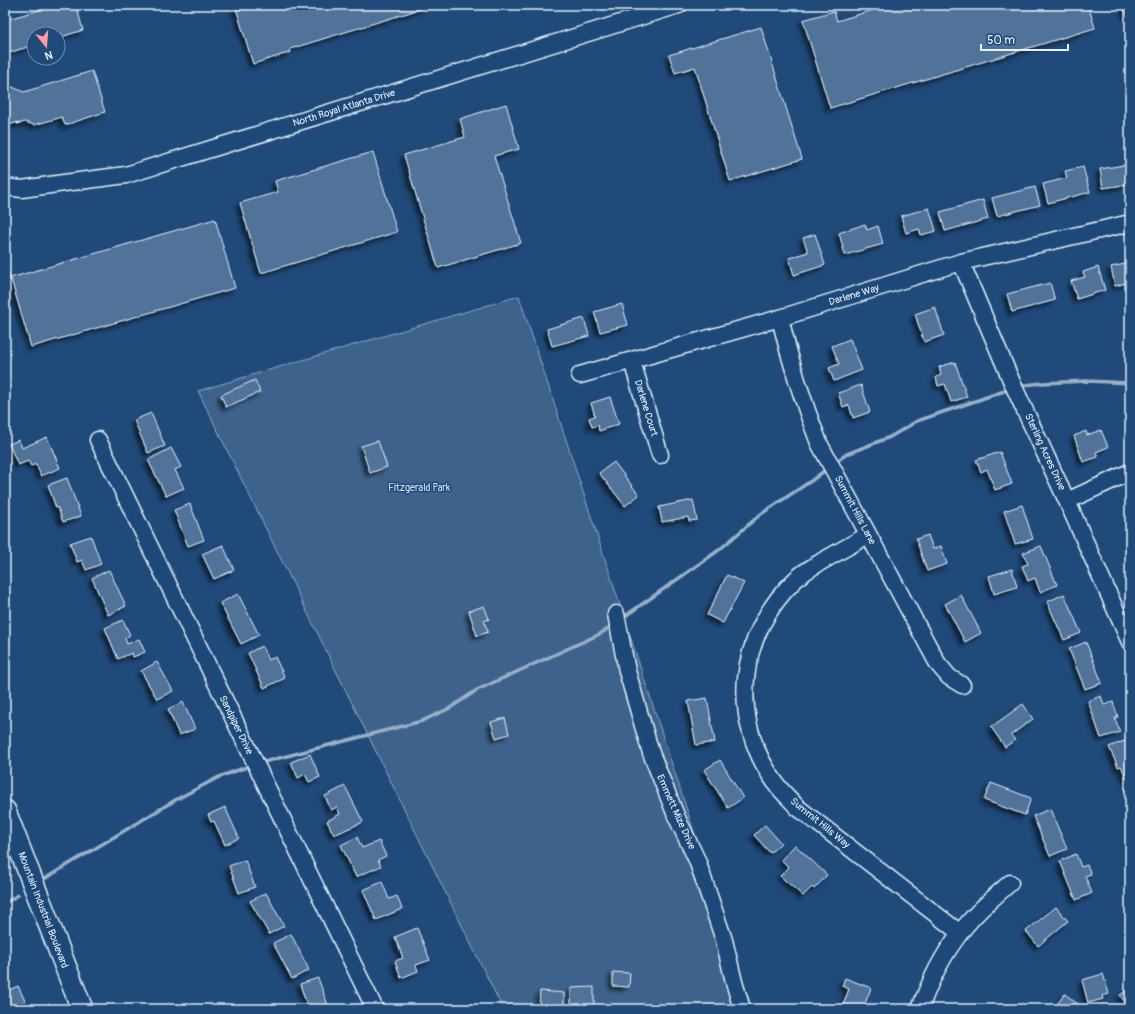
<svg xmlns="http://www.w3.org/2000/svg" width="1135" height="1014" viewBox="0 0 1135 1014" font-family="Pangolin,sans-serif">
	<defs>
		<filter id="shadow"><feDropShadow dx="-3.5" dy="3.5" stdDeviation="2" flood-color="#0009"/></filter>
	</defs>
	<rect width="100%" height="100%" fill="#1f4a7a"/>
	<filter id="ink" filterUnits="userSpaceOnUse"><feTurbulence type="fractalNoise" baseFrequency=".025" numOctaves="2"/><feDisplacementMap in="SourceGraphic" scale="8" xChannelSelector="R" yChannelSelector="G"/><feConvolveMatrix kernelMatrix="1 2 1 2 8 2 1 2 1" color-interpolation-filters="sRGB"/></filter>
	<g filter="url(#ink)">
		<path fill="#3c628c" stroke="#92aac2" d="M519 296 752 1009H503L198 391Z"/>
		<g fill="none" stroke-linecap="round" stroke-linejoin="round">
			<path stroke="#9ab0c7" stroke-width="3.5" d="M1017 386 1042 383 1087 381 1130 383
				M834 463 847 454 890 437 917 421 1010 389
				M621 619 719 550 761 514 811 481 828 468
				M260 763 422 721 450 708 477 690 600 634 613 625
				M41 881 177 799 219 777 252 765
				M5 903 18 895"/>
		</g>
		<path fill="#517399" stroke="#e8f1f8" filter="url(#shadow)" d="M56 5H76L83 30 58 38V34H34V45L5 54V20Z
			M235 5H426L427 7 290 49 291 52 253 64Z
			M889 5H1088L1095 28 830 108 803 20 834 11 837 21Z
			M1123 5H1130V17L1128 18Z
			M761 27 802 159 730 181 695 67 675 73 669 55Z
			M92 71 105 112 65 125 62 117 34 125 25 122 17 124 18 122 9 125 5 123V84L24 92Z
			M506 104 519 149 494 156 521 243 438 268 404 155 465 137 460 119Z
			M373 152 397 232 261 273 240 203 278 192 275 181Z
			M1130 164V184L1103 188 1100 169Z
			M1083 167 1090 192 1048 203 1043 184 1067 178 1065 171Z
			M1035 187 1040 205 997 216 992 198Z
			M983 200 988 219 945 231 940 212Z
			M929 208 936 231 921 235 919 229 906 233 901 216Z
			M215 219 235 288 31 347 11 279 5 281V259L10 278Z
			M865 224 867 230 878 226 883 244 845 255 839 233Z
			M815 234 825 265 794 275 789 258 808 252 803 238Z
			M1130 263V282L1115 286 1111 267Z
			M1098 267 1105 290 1077 299 1071 281 1085 277 1083 272Z
			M1050 283 1055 300 1012 312 1007 294Z
			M622 304 628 325 600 332 594 312Z
			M935 307 944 335 924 342 915 314Z
			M584 318 589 336 552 346 547 329Z
			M850 339 862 370 834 381 829 368 839 364 832 346Z
			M955 362 967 397 951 402 945 384 938 386 936 377 941 375 939 367Z
			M255 380 260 392 226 407 221 395Z
			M861 385 870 412 853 418 849 405 843 407 838 393Z
			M610 397 619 424 599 431 598 425 592 427 589 418 595 416 591 403Z
			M151 413 165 446 148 453 134 420Z
			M1101 430 1108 447 1096 452 1098 457 1083 462 1074 436 1086 431 1087 435Z
			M47 437 60 468 41 476 36 464 31 466 28 461 18 465 9 444 19 440 22 448Z
			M378 441 387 467 370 473 361 446Z
			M171 448 181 467 175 470 184 488 166 496 148 460Z
			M1000 452 1012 484 995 490 987 469 981 472 976 460Z
			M614 462 639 495 625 506 599 473Z
			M67 478 81 516 63 522 58 508H56L48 485Z
			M693 500 697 520 689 521 688 517 662 522 659 507Z
			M190 504 204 540 188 546 174 510Z
			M1022 505 1033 539 1015 544 1004 511Z
			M928 535 933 549 941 546 947 564 927 571 916 539Z
			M91 536 101 564 86 570 82 560 77 562 70 543Z
			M223 545 234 570 214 579 202 554Z
			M1041 546 1057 585 1040 592 1035 578 1028 581 1022 566 1028 564 1023 553Z
			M1012 569 1017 587 994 594 989 576Z
			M109 570 126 606 108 615 92 578Z
			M727 575 744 583 723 623 707 615Z
			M238 594 259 635 241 644 220 603Z
			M1064 594 1081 633 1064 640 1047 602Z
			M961 595 981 633 965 642 945 604Z
			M484 606 489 619 484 621 488 632 477 636 469 611Z
			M123 620 130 635 125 638 127 644 139 639 145 652 133 657 132 653 118 659 105 628Z
			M1086 642 1102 683 1085 689 1069 649Z
			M262 646 268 660 275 657 285 678 264 688 248 653Z
			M157 662 173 691 157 699 141 671Z
			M1101 696 1104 705 1113 702 1118 717 1115 718 1120 732 1101 738 1088 701Z
			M707 698 715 742 696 745 688 701Z
			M183 702 195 729 179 735 168 709Z
			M1023 704 1033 719 1011 735 1015 740 1005 747 991 727Z
			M505 718 509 734 496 738 491 722Z
			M1129 739 1130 741V786L1121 766 1118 767 1109 747Z
			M310 754 320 777 309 782 305 774 298 778 291 762Z
			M720 760 743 798 728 808 704 770Z
			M991 783 1031 798 1025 815 984 800Z
			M345 786 363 822 334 835 327 821 340 814 337 807 331 810 325 796Z
			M225 807 239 838 225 845 214 821 211 822 208 815Z
			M1050 809 1067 849 1050 856 1033 816Z
			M765 825 781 843 770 853 754 835Z
			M357 837 362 848 379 841 386 856 378 860 381 866 356 877 341 845Z
			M795 845 827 875 814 889 812 887 803 896 780 876 789 867 781 860Z
			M1076 854 1081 867 1087 865 1091 874 1085 876 1092 893 1076 900 1060 861Z
			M245 860 255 887 239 893 229 866Z
			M382 882 389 899 397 896 402 909 376 920 363 890Z
			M266 893 284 926 269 934 250 901Z
			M1056 907 1068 921 1038 946 1026 931Z
			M417 928 430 960 416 965 418 971 401 978 395 961 403 958 395 937Z
			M291 934 309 970 292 979 273 943Z
			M5 967 11 978 5 981Z
			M613 972 630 973 629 987 613 986Z
			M1103 974 1109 994 1102 996 1103 999 1088 1003 1082 980Z
			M318 978 329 1008 308 1009 300 984Z
			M845 978 871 988 863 1009 842 1008 849 989 842 986Z
			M18 986 27 1005 16 1009H7L5 1005V992Z
			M594 987V1005L571 1006V988Z
			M1130 989V1009H1124L1122 1007 1126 1004 1120 995Z
			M540 991 564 993V1009H539Z
			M1065 994 1084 1009H1053Z"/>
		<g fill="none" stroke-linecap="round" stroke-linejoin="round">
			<defs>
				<path id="minor" d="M5 187 22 189 64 183 126 175 679 5
					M961 262 1014 387 1067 501 1130 642
					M780 318C790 361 803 402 819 443L938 664 949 677 962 685
					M632 361 660 455
					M580 375 780 318 961 262 1130 223
					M98 440 375 1009
					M1067 501 1130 472
					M868 535C854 543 840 551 826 559 816 565 804 571 796 579 737 635 728 719 777 785 783 793 791 800 797 807L960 933
					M616 614 627 671 651 753 677 818 697 860 724 940 734 982 742 1009
					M920 1009C929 983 943 955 960 933 974 914 993 898 1010 883"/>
				<path id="major" d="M5 811 82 1009"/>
			</defs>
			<use href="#minor" stroke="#e8f1f8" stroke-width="19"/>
			<use href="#major" stroke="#e8f1f8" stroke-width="24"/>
			<use href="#minor" stroke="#1f4a7a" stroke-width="16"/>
			<use href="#major" stroke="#1f4a7a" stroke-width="21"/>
		</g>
	</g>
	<g text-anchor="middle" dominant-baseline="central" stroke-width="3" stroke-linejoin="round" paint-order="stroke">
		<g font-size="10" fill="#e8f1f8" stroke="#1f4a7a">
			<text transform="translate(344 108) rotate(-17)">North Royal Atlanta Drive</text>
			<text transform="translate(854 295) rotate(-17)">Darlene Way</text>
			<text transform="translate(646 408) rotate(73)">Darlene Court</text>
			<text transform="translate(1045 452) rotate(65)">Sterling Acres Drive</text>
			<text transform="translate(855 510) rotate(62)">Summit Hills Lane</text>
			<text transform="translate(236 725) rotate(64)">Sandpiper Drive</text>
			<text transform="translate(676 812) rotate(66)">Emmett Mize Drive</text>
			<text transform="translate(820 823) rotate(39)">Summit Hills Way</text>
			<text transform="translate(43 910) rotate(69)">Mountain Industrial Boulevard</text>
		</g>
		<g font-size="10" fill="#d7e3ed" stroke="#1f4a7a">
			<text x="419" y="488">Fitzgerald Park</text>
		</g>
	</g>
	<rect width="1135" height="1014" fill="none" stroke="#1f4a7a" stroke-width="20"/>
	<rect x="10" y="10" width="1115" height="994" fill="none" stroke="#e8f1f8" stroke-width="1.5" filter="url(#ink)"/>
	<g transform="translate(46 46) rotate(163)"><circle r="19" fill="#1f4a7a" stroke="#6f8dac"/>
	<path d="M0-3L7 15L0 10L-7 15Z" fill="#ff9aa2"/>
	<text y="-6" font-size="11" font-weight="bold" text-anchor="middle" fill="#e8f1f8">N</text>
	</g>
	<path d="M981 44v6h87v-6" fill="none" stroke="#e8f1f8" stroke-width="2"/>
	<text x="987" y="44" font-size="12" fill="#e8f1f8" stroke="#1f4a7a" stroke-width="3" paint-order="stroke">50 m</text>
</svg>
